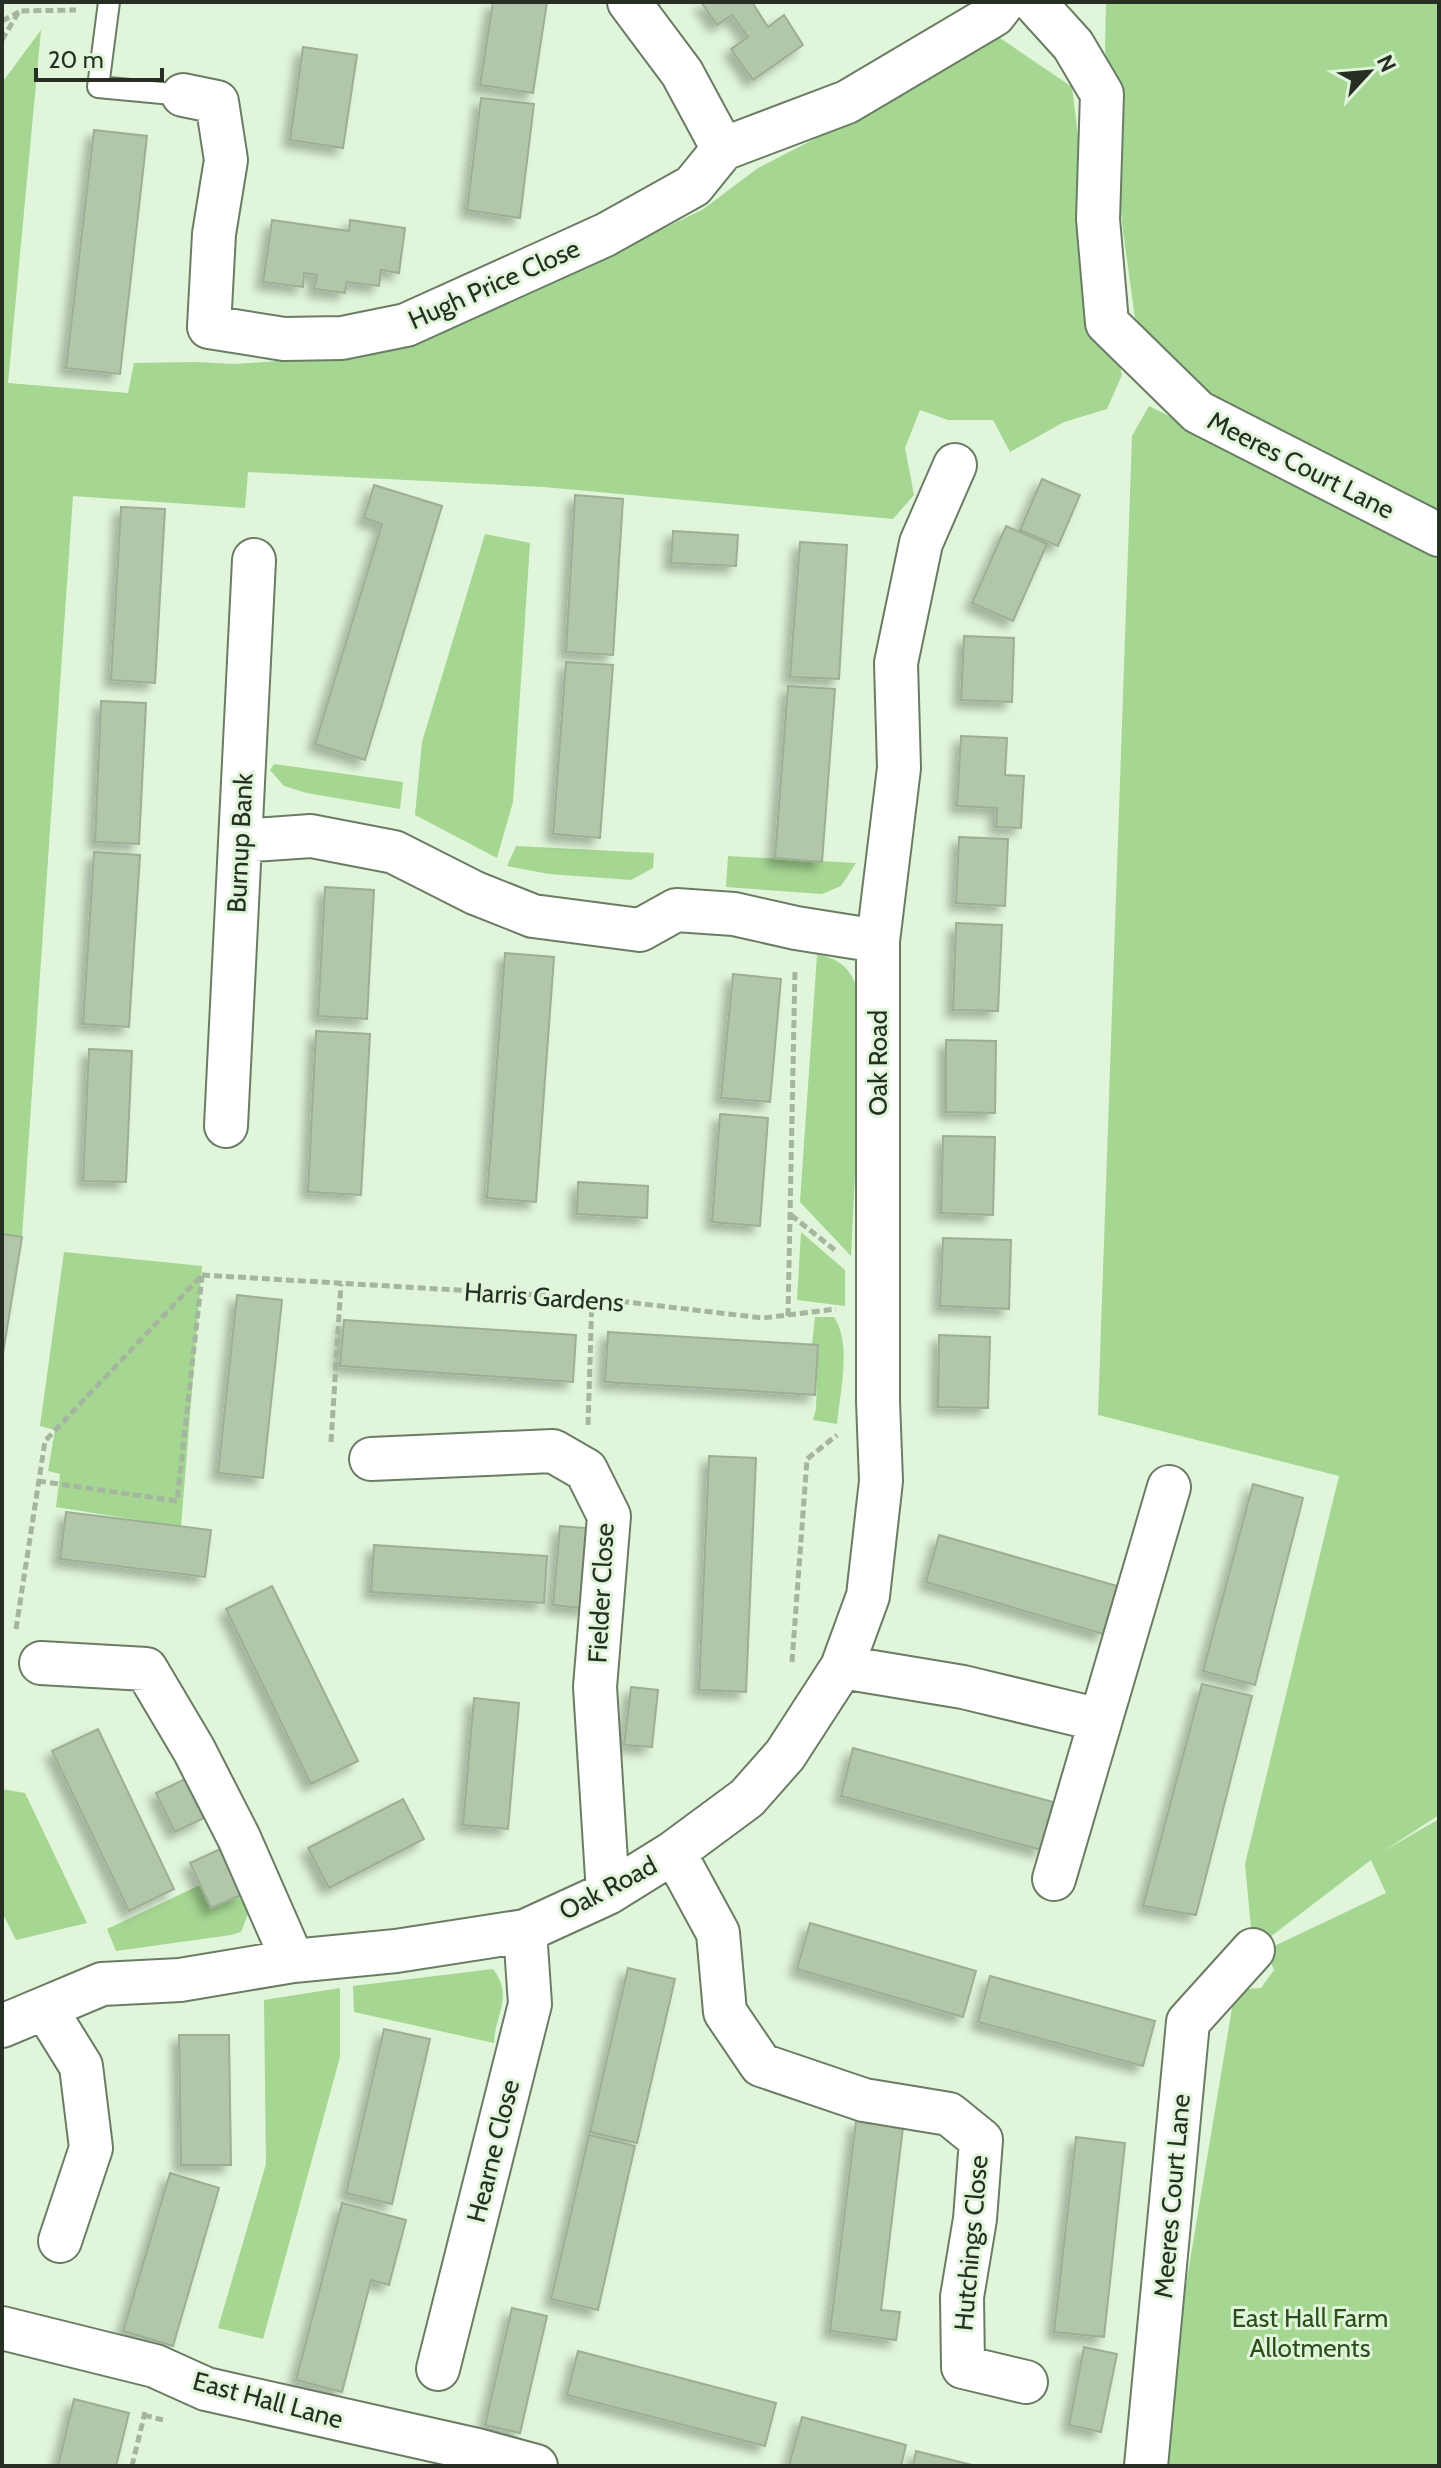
<svg xmlns="http://www.w3.org/2000/svg" width="1441" height="2468" viewBox="0 0 1441 2468" font-family="Cabin,sans-serif">
	<defs>
		<filter id="shadow"><feDropShadow dx="-7" dy="7" stdDeviation="4" flood-color="#0004"/></filter>
	</defs>
	<rect width="100%" height="100%" fill="#e0f5d9"/>
	<path fill="#a5d692" d="M1106 2H1439V517L1186 385 1135 318 1123 231 1105 48Z
		M41 30 8 383 128 393 134 363 196 362 235 364 362 355 466 323 702 210 758 168 900 95 994 34 1072 87 1095 272 1122 375 1107 409 1064 422 1010 452 993 420H948L920 410 905 448 914 495 893 519 544 487 248 472 245 508 73 496 22 1237 2 1234V93L4 80Z
		M1149 406 1439 550V1815L1382 1852 1439 1819V2466H1156L1235 1990 1261 1988 1274 1970 1266 1950 1386 1893 1371 1860 1253 1950 1245 1864 1339 1476 1098 1415 1132 436Z
		M485 534 530 543 513 802 497 858 415 815 422 742Z
		M274 764 403 782 400 809 307 793 284 786 270 770Z
		M516 846 654 853 653 868 631 880 549 874 507 866Z
		M728 856 856 863 841 886 822 894 726 887Z
		M817 955C851 960 855 980 863 1009L851 1256 800 1202Z
		M801 1232 845 1270V1306L797 1300Z
		M64 1252 202 1266 181 1527 56 1507 60 1474 48 1471 55 1430 40 1426Z
		M815 1317H834C852 1344 840 1392 837 1424L813 1420 816 1409 818 1346 812 1345Z
		M2 1789 25 1793 87 1923 16 1940 2 1912Z
		M200 1885 211 1908 241 1895 248 1914 241 1932 231 1935 116 1951 107 1929Z
		M493 1969C514 1996 495 2014 494 2043L354 2012 353 1986Z
		M340 1988V2057L263 2339 218 2328 266 2164 264 2000Z"/>
	<path fill="#b2c6aa" stroke="#9caf95" stroke-width="2" filter="url(#shadow)" d="M493 2H547L533 93 480 85Z
		M701 2H752L768 27 784 15 803 45 753 80 731 49 748 37 732 15 717 25Z
		M303 47 357 55 343 148 290 140Z
		M481 98 534 104 520 218 467 210Z
		M94 130 147 136 120 374 66 368Z
		M272 220 349 231 350 220 405 228 399 273 381 270 379 286 347 282 345 293 314 289 317 275 304 273 303 287 263 282Z
		M1042 479 1080 495 1058 546 1020 530Z
		M374 485 442 506 365 760 315 744 382 524 364 518Z
		M575 495 623 499 613 655 566 652Z
		M121 507 165 509 155 683 111 680Z
		M1006 526 1047 544 1013 621 972 603Z
		M673 531 738 535 736 566 671 563Z
		M800 542 847 545 839 679 790 677Z
		M964 636 1014 638 1012 702 961 700Z
		M566 662 613 665 600 838 553 834Z
		M788 686 835 689 822 862 775 858Z
		M101 701 146 703 139 844 95 842Z
		M961 736 1007 738 1005 775 1024 776 1021 828 996 827 997 808 957 806Z
		M959 837 1008 839 1005 906 956 903Z
		M94 852 140 855 129 1027 83 1024Z
		M325 887 374 890 367 1019 318 1016Z
		M956 923 1002 925 998 1011 953 1010Z
		M505 953 554 957 536 1202 487 1198Z
		M733 974 781 979 770 1102 721 1098Z
		M316 1031 370 1034 361 1195 308 1192Z
		M946 1040 996 1041 995 1113 946 1112Z
		M89 1049 132 1051 126 1182 83 1181Z
		M720 1114 768 1118 760 1226 712 1222Z
		M943 1136 995 1137 993 1215 941 1213Z
		M578 1182 648 1186 647 1218 577 1214Z
		M2 1234 22 1237 2 1359Z
		M943 1238 1011 1240 1009 1309 940 1306Z
		M237 1295 282 1300 263 1478 218 1473Z
		M344 1320 576 1335 573 1382 340 1366Z
		M608 1332 818 1345 815 1395 605 1382Z
		M939 1335 990 1337 988 1408 938 1407Z
		M709 1456 756 1458 746 1692 699 1690Z
		M1253 1484 1303 1498 1255 1685 1203 1671Z
		M66 1512 211 1530 205 1577 60 1559Z
		M560 1526 596 1529 588 1609 553 1605Z
		M939 1535 1117 1586 1103 1634 926 1582Z
		M374 1545 547 1556 544 1603 371 1592Z
		M272 1586 358 1761 311 1784 226 1609Z
		M1202 1684 1252 1696 1196 1915 1143 1906Z
		M631 1687 658 1690 652 1747 624 1745Z
		M474 1698 519 1703 508 1829 463 1825Z
		M98 1729 174 1889 129 1911 52 1751Z
		M853 1748 1053 1802 1041 1850 841 1796Z
		M185 1779 204 1818 175 1832 156 1793Z
		M403 1799 424 1839 329 1888 308 1848Z
		M220 1849 241 1895 211 1908 190 1863Z
		M810 1923 976 1971 963 2017 797 1969Z
		M628 1968 675 1979 637 2143 590 2132Z
		M990 1976 1155 2021 1143 2066 978 2022Z
		M384 2029 430 2039 392 2204 346 2193Z
		M179 2035H229L231 2165H181Z
		M856 2121 903 2127 881 2310 900 2312 896 2340 830 2331Z
		M589 2135 635 2146 598 2310 551 2299Z
		M1076 2137 1125 2143 1104 2337 1054 2332Z
		M170 2173 219 2188 173 2346 123 2331Z
		M342 2203 406 2220 389 2285 371 2280 342 2392 296 2380Z
		M512 2308 547 2316 520 2433 485 2425Z
		M1084 2347 1117 2354 1101 2432 1069 2425Z
		M578 2351 776 2403 765 2446 567 2395Z
		M74 2399 129 2413 116 2466H58Z
		M802 2417 906 2445 901 2466H789Z
		M916 2451 976 2466H913Z"/>
	<g fill="none" stroke-linecap="round" stroke-linejoin="round">
		<defs>
			<path id="service" d="M109 2 98 87 183 95"/>
			<path id="minor" d="M629 2 682 73 723 149
				M1034 2 1073 45 1102 94 1098 219 1107 323 1198 412 1439 535
				M183 95 217 102 226 160 214 234 209 327 284 339 342 338 406 325 605 235 693 186 723 149 847 102 994 15 1004 2
				M240 841 311 836 394 852 475 893 533 916 640 930 676 910 734 914 796 928 878 941
				M226 1126 254 560
				M371 1459 553 1451 586 1470 609 1516 595 1687 608 1893
				M41 1663 146 1669 194 1750 239 1838 293 1961
				M842 1667 963 1687 1100 1720
				M674 1852 718 1933 725 2012 761 2065 864 2100 949 2114 981 2140 975 2219 962 2297 963 2367 1026 2382
				M1054 1879 1169 1487
				M45 2008 81 2066 91 2148 60 2241
				M2 2026 102 1984 180 1980 293 1961 396 1951 525 1931 608 1893 674 1852 747 1798 785 1755 842 1667 868 1596 881 1481 878 1401V941L899 768 896 663 921 543 955 465
				M2 2328 155 2366 206 2389 477 2450 536 2466
				M438 2369 530 2004 525 1931
				M1146 2466 1188 2022 1253 1950"/>
		</defs>
		<use href="#service" stroke="#6a7d64" stroke-width="24"/>
		<use href="#minor" stroke="#6a7d64" stroke-width="46"/>
		<path stroke="#a5b69f" stroke-width="5" stroke-dasharray="8 4" stroke-linecap="butt" d="M2 21 19 12
			M2 40 19 11 76 10
			M791 1215 836 1251
			M202 1275 592 1298 763 1318 836 1309
			M788 1316 795 969
			M588 1425 592 1298
			M331 1442 341 1284
			M38 1481 177 1501 202 1276
			M16 1629 45 1441 202 1275
			M792 1662 807 1459 837 1435
			M144 2415 163 2420
			M132 2466 145 2412"/>
		<use href="#service" stroke="#fff" stroke-width="20"/>
		<use href="#minor" stroke="#fff" stroke-width="42"/>
	</g>
	<g text-anchor="middle" dominant-baseline="central" stroke-width="6" stroke-linejoin="round" paint-order="stroke">
		<g font-size="26" fill="#272f24" stroke="#e0f5d9">
			<text transform="translate(494 284) rotate(-24)">Hugh Price Close</text>
			<text transform="translate(1301 465) rotate(27)">Meeres Court Lane</text>
			<text transform="translate(240 843) rotate(-87)">Burnup Bank</text>
			<text transform="translate(878 1063) rotate(-90)">Oak Road</text>
			<text transform="translate(544 1297) rotate(4)">Harris Gardens</text>
			<text transform="translate(601 1593) rotate(-87)">Fielder Close</text>
			<text transform="translate(608 1888) rotate(-28)">Oak Road</text>
			<text transform="translate(493 2151) rotate(-76)">Hearne Close</text>
			<text transform="translate(1172 2196) rotate(-85)">Meeres Court Lane</text>
			<text transform="translate(971 2243) rotate(-85)">Hutchings Close</text>
			<text transform="translate(268 2400) rotate(15)">East Hall Lane</text>
		</g>
		<g font-size="26" fill="#2a4e19" stroke="#e0f5d9">
			<text x="1310" y="2318">East Hall Farm<tspan x="1310" dy="30">Allotments</tspan></text>
		</g>
	</g>
	<rect width="1441" height="2468" fill="none" stroke="#272f24" stroke-width="8"/>
	<g transform="translate(1369 72) rotate(64)" stroke="#e0f5d9" stroke-width="6" paint-order="stroke">
	<path d="M0-6L14 30L0 20L-14 30Z" fill="#272f24"/>
	<text y="-12" font-size="22" font-weight="bold" text-anchor="middle" fill="#272f24">N</text>
	</g>
	<path d="M36 68v12h126v-12" fill="none" stroke="#272f24" stroke-width="4"/>
	<text x="48" y="68" font-size="24" fill="#272f24" stroke="#e0f5d9" stroke-width="6" paint-order="stroke">20 m</text>
</svg>
